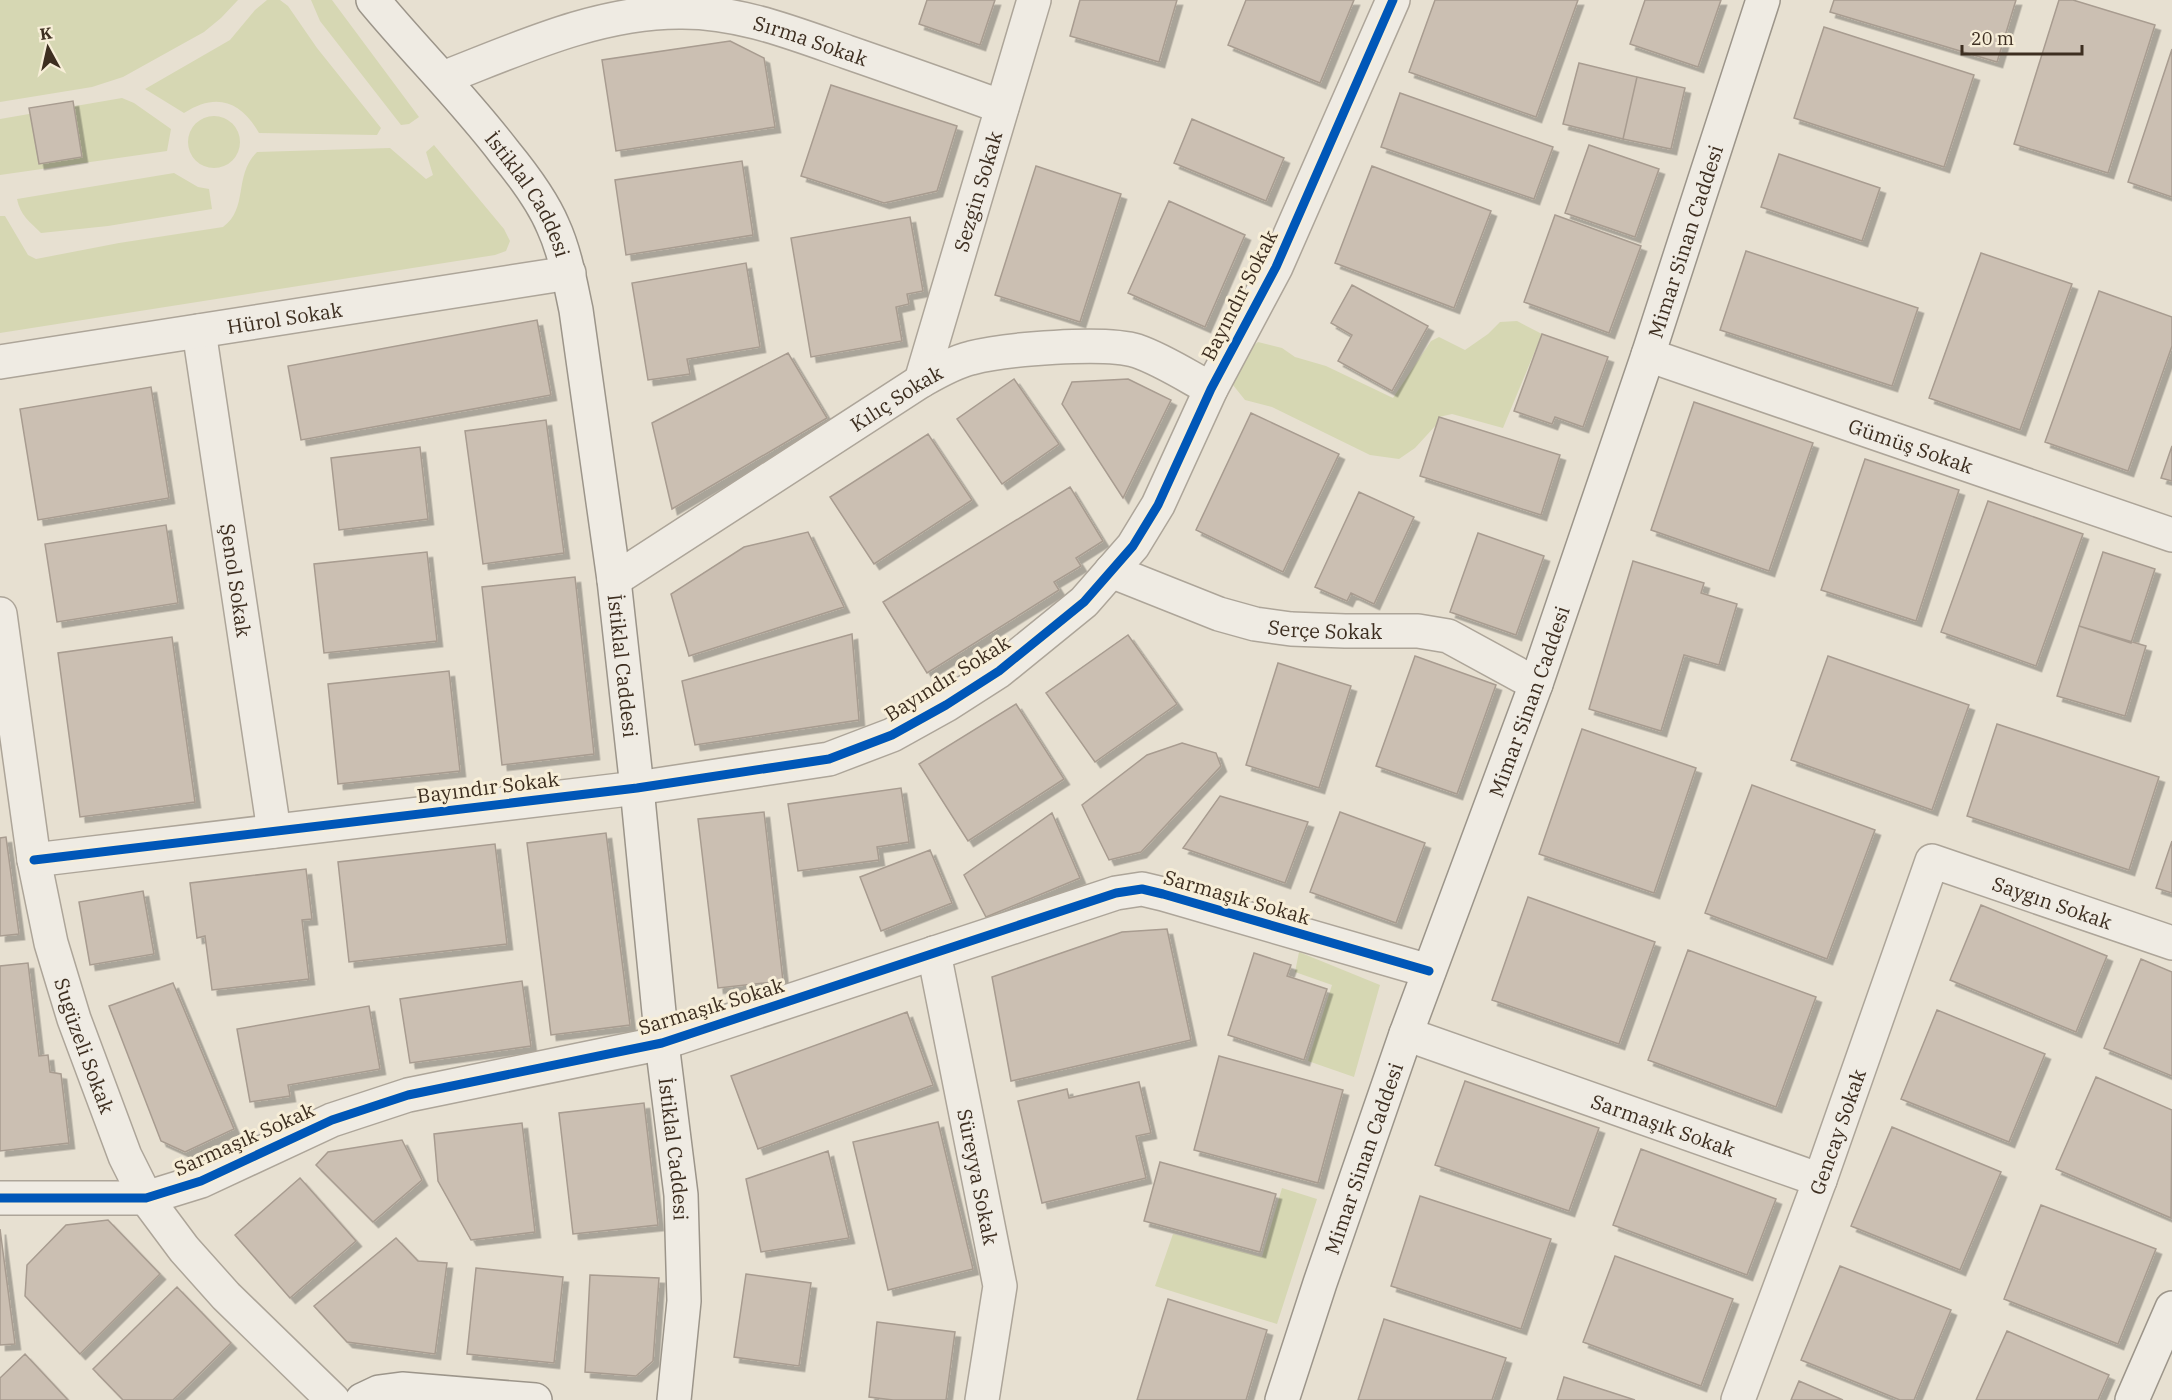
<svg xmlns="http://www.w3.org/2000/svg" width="2172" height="1400" viewBox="0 0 2172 1400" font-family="'IBM Plex Serif',serif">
	<defs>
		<filter id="shadow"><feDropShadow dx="5.5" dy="5.5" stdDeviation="0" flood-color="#0004"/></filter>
	</defs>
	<rect width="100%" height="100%" fill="#e7e0d1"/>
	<path fill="#d6d7b3" d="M0 0H238L221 18 204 32 123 77 92 87 0 102Z
		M267 0H280L288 6 317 48 381 128 377 135 259 133C241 101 216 92 184 113L145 89 230 40 255 10Z
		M311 0H332L419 117 409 124 401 125 320 21Z
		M122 98 134 103 171 129 167 151 0 175V119Z
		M188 142a26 26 0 1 1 52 0a26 26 0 1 1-52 0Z
		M434 145 504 229 510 241 506 251 495 255 0 333V216H5L28 255 36 259 119 243 223 227C249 208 233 176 257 152L390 148 426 179 433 175 426 152Z
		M174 173 198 187 209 189 212 209 108 226 41 233C30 222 20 215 17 199Z
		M1517 321 1542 334 1503 428 1452 414 1439 417 1437 424 1415 448 1399 459 1370 455 1272 407 1245 400 1233 385 1246 352 1258 342 1282 348 1295 357 1326 366 1393 398 1431 341 1439 337 1465 350 1488 334 1500 322Z
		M1299 952 1380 985 1354 1077 1308 1061 1332 985 1295 972Z
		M1282 1188 1317 1199 1277 1324 1155 1286 1173 1234 1262 1257Z"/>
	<path fill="#cbbfb2" stroke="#a89c90" stroke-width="1.5" filter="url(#shadow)" d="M927 0H995L980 45 919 24Z
		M1080 0H1177L1159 62 1070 36Z
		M1246 0H1354L1320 83 1228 45Z
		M1435 0H1578L1536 117 1409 72Z
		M1645 0H1721L1698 67 1630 44Z
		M1834 0H2016L1997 62 1830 12Z
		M2059 0H2073L2155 25 2108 173 2014 144Z
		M1824 27 1974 75 1944 167 1794 118Z
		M730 41 764 58 775 127 616 151 602 60Z
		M2172 49V197L2128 182Z
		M1579 63 1637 77 1623 139 1563 124Z
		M1637 77 1685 88 1671 149 1623 139Z
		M831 85 957 126 937 191 884 203 801 176Z
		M1400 93 1553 147 1534 199 1381 147Z
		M73 101 82 157 39 164 29 108Z
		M1192 119 1284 158 1266 201 1174 163Z
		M1589 145 1659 169 1635 237 1565 213Z
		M1779 154 1880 188 1862 241 1761 207Z
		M742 161 753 235 626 255 615 180Z
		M1036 166 1121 194 1080 322 995 295Z
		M1372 166 1491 211 1454 308 1335 263Z
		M1169 201 1245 235 1205 327 1128 293Z
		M1555 215 1641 246 1609 333 1524 302Z
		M910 217 923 291 907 294 909 304 896 307 902 341 811 357 791 238Z
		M1746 251 1918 308 1892 386 1720 330Z
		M1981 253 2072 284 2020 430 1929 398Z
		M746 263 760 347 687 359 690 374 648 380 632 283Z
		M1352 285 1428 326 1392 391 1338 361 1352 335 1331 323Z
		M2099 291 2172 317V346L2128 471 2045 442Z
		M537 320 551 395 301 440 288 366Z
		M1542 334 1608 357 1583 427 1555 417 1552 424 1514 411Z
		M788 353 827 418 672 509 652 423Z
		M1014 379 1059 444 1002 484 957 419Z
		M1128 379 1171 400 1123 498 1062 404 1072 382Z
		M151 387 169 498 38 520 20 409Z
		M1694 402 1813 443 1769 571 1651 530Z
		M1251 413 1339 454 1283 572 1196 530Z
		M1439 417 1560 455 1541 515 1420 476Z
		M546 420 564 553 483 564 465 431Z
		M928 434 972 500 874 564 830 497Z
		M2172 446V481L2161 478Z
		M420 447 428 519 339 530 331 458Z
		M1865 459 1959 490 1916 621 1821 590Z
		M1070 487 1103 541 1076 558 1081 566 1054 582 1059 590 927 673 883 602Z
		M1359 492 1414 517 1374 604 1351 593 1347 601 1315 587Z
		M1988 501 2083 534 2036 666 1941 632Z
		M166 525 178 603 57 622 45 544Z
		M808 532 844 607 689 656 671 594 744 547Z
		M1478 533 1544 556 1516 635 1450 612Z
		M427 552 437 641 324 653 314 564Z
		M2103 552 2155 569 2131 643 2079 626Z
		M1633 561 1704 583 1701 593 1737 604 1719 665 1684 655 1661 731 1589 709Z
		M575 577 594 754 502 765 482 587Z
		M2079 626 2146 646 2125 716 2057 696Z
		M852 634 859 720 695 745 682 681Z
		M1128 635 1177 704 1095 762 1046 693Z
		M172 637 195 802 80 817 58 653Z
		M1415 656 1496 685 1457 794 1376 766Z
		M1828 656 1969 705 1932 810 1791 760Z
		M1278 663 1351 686 1319 788 1246 765Z
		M449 671 460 771 338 784 328 684Z
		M1016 704 1064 779 968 841 919 764Z
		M1997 724 2159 777 2129 870 1967 816Z
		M1582 729 1696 768 1654 893 1539 854Z
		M1182 743 1216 753 1221 766 1141 852 1109 860 1082 805 1147 755Z
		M1752 785 1875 830 1827 959 1705 913Z
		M901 788 909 842 877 847 879 860 798 871 788 804Z
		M1220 796 1308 822 1285 883 1183 848Z
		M764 812 783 981 718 988 698 819Z
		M1340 812 1425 843 1396 923 1310 892Z
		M1052 813 1080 878 986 917 964 875Z
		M606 833 630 1025 551 1035 527 843Z
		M6 837 19 934 0 936V838Z
		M2172 841V893L2156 888Z
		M495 844 507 944 349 962 338 862Z
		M930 850 952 903 881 931 860 877Z
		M306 869 312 919 302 920 309 979 212 990 205 936 197 938 190 883Z
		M143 891 154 954 90 965 79 902Z
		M1528 897 1655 942 1619 1044 1492 1000Z
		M1981 905 2107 956 2076 1032 1950 980Z
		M1167 929 1191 1040 1011 1081 992 977 1122 932Z
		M1688 950 1816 997 1776 1107 1648 1060Z
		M1254 953 1291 965 1287 976 1327 989 1304 1060 1228 1035Z
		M2141 959 2172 972V1076L2104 1048Z
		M28 963 39 1056 48 1055 50 1072 61 1074 69 1143 0 1151V966Z
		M522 981 531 1046 410 1063 400 999Z
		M173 983 234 1129 185 1152 161 1141 109 1006Z
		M369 1006 380 1069 288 1085 290 1096 250 1102 237 1029Z
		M1937 1010 2045 1054 2009 1142 1901 1099Z
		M907 1012 933 1085 758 1149 731 1076Z
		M1219 1056 1343 1090 1318 1183 1194 1150Z
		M2096 1077 2172 1110 2171 1218 2056 1169Z
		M1465 1081 1599 1128 1569 1211 1435 1165Z
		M1139 1082 1151 1133 1136 1136 1146 1178 1042 1203 1018 1101 1067 1089 1069 1098Z
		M644 1103 658 1225 573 1234 559 1113Z
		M938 1122 973 1269 888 1290 853 1142Z
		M522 1123 535 1232 471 1240 438 1181 434 1134Z
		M1892 1127 2001 1172 1960 1270 1851 1226Z
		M402 1140 422 1180 373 1222 316 1165 328 1152Z
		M1641 1149 1776 1199 1747 1275 1613 1225Z
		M828 1151 849 1238 761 1252 746 1179Z
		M1160 1162 1276 1194 1260 1252 1144 1221Z
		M300 1178 356 1241 290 1298 235 1235Z
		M1420 1196 1551 1239 1521 1329 1391 1286Z
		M2041 1205 2156 1249 2118 1344 2004 1299Z
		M108 1220 160 1274 80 1354 25 1296 27 1265 66 1225Z
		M0 1229 15 1344 0 1345Z
		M396 1238 418 1261 447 1263 435 1354 347 1342 314 1306Z
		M1615 1256 1733 1299 1701 1386 1583 1342Z
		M1840 1266 1951 1310 1914 1400H1900L1801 1360Z
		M476 1268 563 1277 554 1363 467 1354Z
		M746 1274 811 1283 799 1366 734 1357Z
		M590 1275 659 1278 653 1361 636 1376 585 1372Z
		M177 1287 231 1343 173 1400H123L93 1369Z
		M1168 1299 1267 1330 1246 1400H1137Z
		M1384 1319 1506 1358 1492 1400H1358Z
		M877 1322 955 1332 946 1400H893L869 1397Z
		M2007 1331 2109 1375 2098 1400H1976Z
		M25 1354 68 1400H0V1378Z
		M1564 1377 1635 1400H1557Z
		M1799 1381 1843 1400H1791Z"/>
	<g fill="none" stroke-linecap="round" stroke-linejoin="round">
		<defs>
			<g id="street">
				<path id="s1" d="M443 78C518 49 597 12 679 12 738 11 793 33 847 52 899 70 950 88 1002 107"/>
				<path id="s2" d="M199 331 274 831"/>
				<path id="s3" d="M1648 355 2172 535"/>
				<path id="s4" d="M0 362 569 273"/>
				<path id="s5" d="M921 381 1034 0"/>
				<path id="s6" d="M1111 571 1219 614 1255 624 1291 629 1345 631H1418L1448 636 1536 684"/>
				<path id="s7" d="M614 580 921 381C937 372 954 362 971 358 1005 349 1105 341 1137 351 1163 360 1187 376 1211 389"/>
				<path id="s8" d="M0 614 34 860 51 943 74 1019 125 1156 146 1198 184 1249 226 1296 333 1400"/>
				<path d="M34 860 637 788 829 759 892 735 946 705 999 671 1084 602 1133 546 1158 505 1211 389 1276 267 1393 0"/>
				<path id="s9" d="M934 953 1000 1286 982 1400"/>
				<path id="s10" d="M1406 1034 1820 1180"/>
				<path d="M0 1198H146L201 1181 332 1120 408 1095 662 1043 1116 893 1142 889 1163 894 1429 971"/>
				<path id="s11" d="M1738 1400 1820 1180 1932 861 2172 943"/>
			</g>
			<g id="secondary">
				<path id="s12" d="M373 0C416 52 464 99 505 153 523 175 542 200 553 226 565 252 570 282 576 310L614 580 637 788 662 1043 681 1195 684 1301 674 1400"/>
				<path d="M362 1400 379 1392 402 1389 535 1400"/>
				<path id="s13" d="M1282 1400 1320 1283 1406 1034 1536 684 1648 355 1763 0"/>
				<path d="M2132 1400 2172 1308"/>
			</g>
		</defs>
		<use href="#street" stroke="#ada599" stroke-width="36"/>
		<use href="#secondary" stroke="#9c958a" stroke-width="36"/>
		<use href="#street" stroke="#efebe3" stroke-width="33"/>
		<use href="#secondary" stroke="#efebe3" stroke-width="33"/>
		<defs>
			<path id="cycleway" d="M34 860 637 788 829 759 892 735 946 705 999 671 1084 602 1133 546 1158 505 1211 389 1276 267 1393 0
				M0 1198H146L201 1181 332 1120 408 1095 662 1043 1116 893 1142 889 1163 894 1429 971"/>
		</defs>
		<use href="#cycleway" stroke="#f7eed8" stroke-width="13"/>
		<use href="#cycleway" stroke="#0057b8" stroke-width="9"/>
	</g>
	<g text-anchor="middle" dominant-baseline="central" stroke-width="6" stroke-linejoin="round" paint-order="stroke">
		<g font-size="20" fill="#3d2e20" stroke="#f7eed8">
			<text stroke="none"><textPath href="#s1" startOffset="382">Sırma Sokak</textPath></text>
			<text stroke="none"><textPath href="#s5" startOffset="198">Sezgin Sokak</textPath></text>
			<text stroke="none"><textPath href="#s12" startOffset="250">İstiklal Caddesi</textPath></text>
			<text stroke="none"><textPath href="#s13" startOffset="1227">Mimar Sinan Caddesi</textPath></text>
			<text transform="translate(1239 295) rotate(-63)">Bayındır Sokak</text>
			<text stroke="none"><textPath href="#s4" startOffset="288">Hürol Sokak</textPath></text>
			<text stroke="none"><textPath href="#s7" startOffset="336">Kılıç Sokak</textPath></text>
			<text stroke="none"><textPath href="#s3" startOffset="278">Gümüş Sokak</textPath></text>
			<text stroke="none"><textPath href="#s2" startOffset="252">Şenol Sokak</textPath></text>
			<text stroke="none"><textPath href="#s6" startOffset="224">Serçe Sokak</textPath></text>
			<text stroke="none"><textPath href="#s12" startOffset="736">İstiklal Caddesi</textPath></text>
			<text transform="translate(947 678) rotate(-32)">Bayındır Sokak</text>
			<text stroke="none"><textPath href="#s13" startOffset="741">Mimar Sinan Caddesi</textPath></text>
			<text transform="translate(488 787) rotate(-7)">Bayındır Sokak</text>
			<text transform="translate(1237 897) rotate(16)">Sarmaşık Sokak</text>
			<text stroke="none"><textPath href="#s11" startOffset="700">Saygın Sokak</textPath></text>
			<text transform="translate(711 1006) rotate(-17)">Sarmaşık Sokak</text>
			<text stroke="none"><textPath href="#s8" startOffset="441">Sugüzeli Sokak</textPath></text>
			<text stroke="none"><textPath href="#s10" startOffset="273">Sarmaşık Sokak</textPath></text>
			<text stroke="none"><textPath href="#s11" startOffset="286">Gencay Sokak</textPath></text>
			<text transform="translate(244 1139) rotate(-24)">Sarmaşık Sokak</text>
			<text stroke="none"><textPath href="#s12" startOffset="1222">İstiklal Caddesi</textPath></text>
			<text stroke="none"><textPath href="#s13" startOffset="255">Mimar Sinan Caddesi</textPath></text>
			<text stroke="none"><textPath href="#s9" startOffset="228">Süreyya Sokak</textPath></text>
		</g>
	</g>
	<g transform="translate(48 48) rotate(352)" stroke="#f7eed8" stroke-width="4.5" paint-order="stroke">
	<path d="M0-4.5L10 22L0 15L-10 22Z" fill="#3d2e20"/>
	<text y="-9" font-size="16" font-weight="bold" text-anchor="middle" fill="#3d2e20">K</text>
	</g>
	<path d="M1962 45v9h120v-9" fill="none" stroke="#3d2e20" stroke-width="3"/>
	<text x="1971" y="45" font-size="18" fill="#3d2e20" stroke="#f7eed8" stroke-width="4.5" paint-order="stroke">20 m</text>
</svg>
